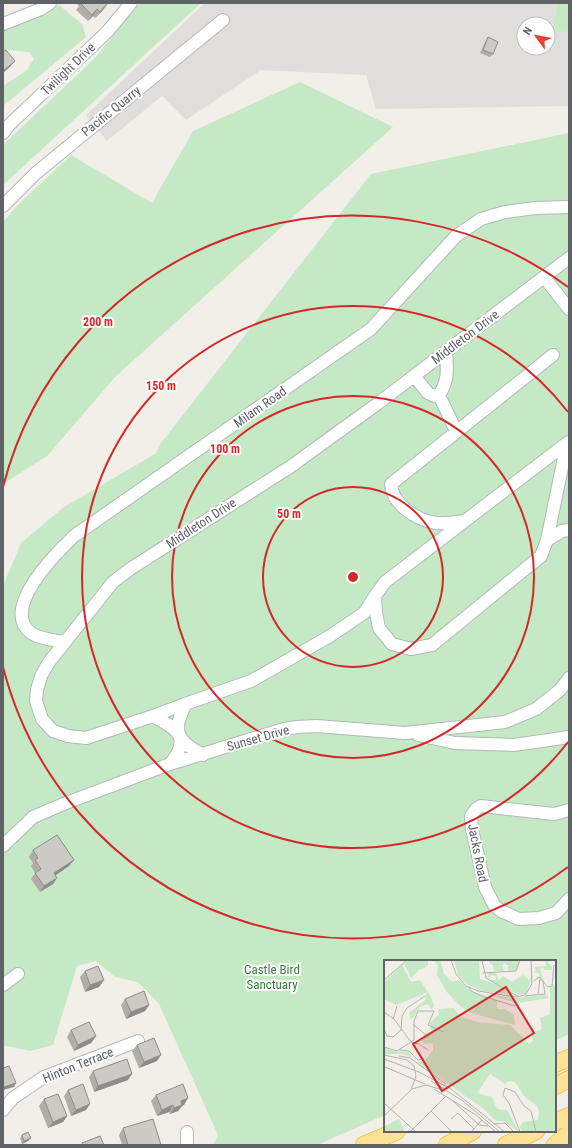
<svg xmlns="http://www.w3.org/2000/svg" width="572" height="1148" viewBox="0 0 572 1148" font-family="'Roboto Condensed',sans-serif">
	<rect width="100%" height="100%" fill="#f1efe8"/>
	<path fill="#e0deda" fill-rule="evenodd" d="M205 3H558L552 27 569 33V106L376 109 366 75 261 70 186 120 162 96 107 141 86 115ZM524 24H548V48H524Z"/>
	<path fill="#c5e8c5" d="M140 3H201L3 185V145L94 59Z
		M558 3H569V33L552 28Z
		M59 5 82 24 86 37 3 106V86L27 70 34 59 29 52 7 50 3 51V30Z
		M300 82 393 127 116 376 47 456 3 484V222L18 205 71 155 152 203 193 131Z
		M569 133V1034L555 1041V961H385V1115L317 1145H213L218 1135 159 1004 138 982 115 977 96 961 77 966 53 1045 30 1051 3 1045V586L21 543 64 507 155 454 161 443 371 174Z"/>
	<g fill="none" stroke-linecap="round" stroke-linejoin="round">
		<defs>
			<path id="minor" d="M3 24 41 9 50 3
				M3 133 8 126 107 32 131 3
				M3 206 36 173 223 20
				M544 277 569 309
				M414 376 428 393 435 396 439 395C449 380 447 369 446 352
				M439 395 456 431
				M567 443 547 540 541 556 432 645 411 649 392 644 379 628 376 613 375 596 385 582 567 443 569 442
				M465 521C456 522 445 524 436 523 417 520 392 505 391 484L553 355
				M547 540 562 531 569 530
				M64 642C53 640 40 639 31 633 0 609 55 554 74 536L371 329 456 236 481 219 505 212 535 208 569 207
				M153 716 185 704
				M418 735 455 743 514 745 569 737
				M203 755C192 749 176 740 178 725 179 718 183 711 185 704L251 681 330 636 364 613 375 596
				M170 764C192 737 177 729 153 716L86 738 68 736 53 731 42 719 36 701 37 690 41 676 49 662 113 582 130 569 290 467 377 404 569 258
				M569 810 554 814 481 806 476 809 471 816 472 829 485 887 494 905 501 911 519 919 539 918 556 913 569 899
				M3 846 33 817 66 803 170 764 284 729 297 727 317 726 405 733 505 722 536 709 560 690 569 678
				M3 985 18 974
				M3 1110 13 1098 44 1077 138 1041
				M187 1132V1145"/>
			<path id="highway" d="M555 1064 569 1058
				M555 1086 569 1079
				M555 1122 569 1116
				M364 1145 397 1131
				M447 1145 473 1131
				M506 1145 536 1131
				M555 1145 569 1134"/>
		</defs>
		<use href="#minor" stroke="#b5b8bc" stroke-width="14"/>
		<use href="#highway" stroke="#f9ab00" stroke-width="18"/>
		<use href="#minor" stroke="#fff" stroke-width="12"/>
		<use href="#highway" stroke="#fde293" stroke-width="17"/>
	</g>
	<path fill="#afaea9" d="M76 3H107L103 10 95 18 93 16 88 21 76 10 79 6Z
		M488 37 493 54 490 57 480 53 486 40Z
		M33 850 69 866 56 875 53 884 40 892 31 879 35 873 31 866 33 863 29 857Z
		M85 971 99 987 85 992 80 977Z
		M125 999 149 1005 145 1011 126 1019 121 1005Z
		M71 1030 96 1036 91 1043 74 1051 67 1037Z
		M137 1045 157 1061 139 1068 132 1051Z
		M93 1071 128 1080 94 1092 89 1077Z
		M68 1090 90 1104 86 1110 71 1116 64 1096Z
		M156 1095 184 1105 182 1106 178 1111 170 1114 169 1112 157 1116 151 1101Z
		M44 1099 67 1116 63 1122 48 1128 39 1106Z
		M123 1128 161 1145H122L119 1135Z
		M22 1135 31 1138 28 1141 22 1144 20 1138Z"/>
	<path fill="#8f8d8a" d="M108 3 103 10 95 18 100 12Z
		M97 9 93 16 88 21 92 15Z
		M15 61 10 67 3 73V71Z
		M74 860 69 866 50 879 54 873Z
		M57 878 53 884 40 892 44 886Z
		M104 980 99 987 85 992 90 985Z
		M149 1005 145 1011 126 1019 131 1012Z
		M96 1036 91 1043 74 1051 78 1045Z
		M161 1055 157 1061 139 1068 144 1062Z
		M132 1074 128 1080 94 1092 98 1086Z
		M16 1083 14 1087 3 1090 4 1087Z
		M188 1098 184 1105 182 1106 178 1111 170 1114 174 1108 181 1101Z
		M90 1104 86 1110 71 1116 76 1110Z
		M173 1105 169 1112 157 1116 162 1110Z
		M67 1116 63 1122 48 1128 53 1122Z
		M31 1138 28 1141 22 1144 24 1141Z"/>
	<path fill="#cccac5" stroke="#8f8d8a" d="M80 3H108L100 12 97 9 92 15Z
		M488 37 498 42 493 54 483 50Z
		M6 50 15 61 3 71V52Z
		M57 835 74 860 54 873 57 878 44 886 35 873 41 869 35 860 38 858 33 850Z
		M98 966 104 980 90 985 85 971Z
		M144 991 149 1005 131 1012 125 999Z
		M89 1022 96 1036 78 1045 71 1030Z
		M154 1038 161 1055 144 1062 137 1045Z
		M127 1059 132 1074 98 1086 93 1071Z
		M9 1066 16 1083 4 1087 3 1084V1068Z
		M83 1084 90 1104 76 1110 68 1090Z
		M183 1084 188 1098 181 1101 182 1105 174 1108 173 1105 162 1110 156 1095Z
		M58 1094 67 1116 53 1122 44 1099Z
		M153 1119 161 1145H128L123 1128Z
		M28 1132 31 1138 24 1141 22 1135Z
		M100 1136 104 1145H83L82 1143Z"/>
	<g fill="none" stroke="#d62828" stroke-width="2">
		<circle cx="353" cy="577" r="90"/>
		<circle cx="353" cy="577" r="181"/>
		<path d="M568 742A271 271 0 1 1 568 412"/>
		<path d="M568 867A361 361 0 0 1 3 667M3 487A361 361 0 0 1 568 287"/>
	</g>
	<g text-anchor="middle" dominant-baseline="central" stroke-width="4" stroke-linejoin="round" paint-order="stroke">
		<g font-size="13" fill="#5f6368" stroke="#fff">
			<text transform="translate(68 69) rotate(-44)">Twilight Drive</text>
			<text transform="translate(111 111) rotate(-39)">Pacific Quarry</text>
			<text transform="translate(465 337) rotate(-37)">Middleton Drive</text>
			<text transform="translate(260 407) rotate(-35)">Milam Road</text>
			<text transform="translate(201 523) rotate(-33)">Middleton Drive</text>
			<text transform="translate(258 738) rotate(-16)">Sunset Drive</text>
			<text transform="translate(478 853) rotate(79)">Jacks Road</text>
			<text transform="translate(78 1065) rotate(-22)">Hinton Terrace</text>
		</g>
		<g font-size="13" fill="#348238" stroke="#fff">
			<text x="272" y="969">Castle Bird<tspan x="272" dy="15">Sanctuary</tspan></text>
		</g>
	</g>
	<g transform="translate(384 960)">
		<rect width="172" height="172" fill="#f1efe8"/>
		<path d="M25 0H44V6L35 10 27 18 20 3ZM49 0H56L60 14 68 22 75 20 87 31 113 40V49H121L130 55 131 65 87 53 77 47 62 31 53 15 54 5ZM70 0H95L96 19 112 24 124 32V34L98 31 83 24 74 15ZM107 0H135L134 7 132 10 125 11 123 8 125 6 120 3 118 6 120 11H110L109 5 105 2ZM162 0 168 7V10H160L159 7 156 9 160 21 155 17 156 14 150 12 152 11 151 7 162 6ZM18 5 27 22 36 20 47 37 50 46 47 49 44 44 36 47 27 60 25 53 41 40 42 33 12 45 0 39V22ZM101 13H112L115 21 119 16 128 22 139 15 145 20 149 15 142 33 136 35 105 20H112V17L108 15 105 18 102 16 106 15ZM172 24V172H138L136 167 139 162 154 160 155 152 153 146 140 136 131 122 125 121 121 124 106 114 93 133 108 137 113 149 123 150 135 172 120 161H112L100 149 33 102 41 101 49 90V83L40 84 37 79 41 73 47 71 46 63 55 54 54 49 70 48 75 56 93 62 126 65 145 84 149 81 147 73 158 69 156 58 166 54V27ZM101 34 131 38 162 35 165 38 133 43ZM0 88 12 92H24L30 99 20 94H0ZM15 159 21 172H2L0 169 1 166Z" fill="#c5e8c5"/>
		<path fill="none" stroke="#b3b3b1" stroke-width="1" d="M67 0 72 14 82 26 94 31 132 37 141 35 148 24 147 0M98 0 102 18 135 37M99 13 132 11 136 0M0 20 23 0M150 21 155 17 164 27 168 26 170 5M85 27 87 31 98 36 131 46M154 34 156 19M141 36 161 34 159 21M0 52 10 59 27 82 35 84 44 90M9 59 13 46M29 64 44 77M0 69 3 76 9 77 17 70 18 56 23 48 41 36M0 87 13 91 30 80V61L34 51H50L44 65 60 72M15 90 25 91 34 100 40 99M0 95 23 100 30 106 32 116 27 130 0 156M15 96 26 98 62 124M0 99 35 112 67 129 121 172M1 107 41 124M47 121 79 141 116 172M28 129 42 125 59 130M50 129 92 155 112 172M69 141 95 165 104 166M0 143 32 172M47 151 68 172M67 159 74 153 90 169M110 164 121 163 130 172M26 172 62 136M87 172 98 160M136 172 125 143 119 135 121 128 131 132 140 146 147 151 152 172"/>
		<path fill="#d62828" fill-opacity="0.15" stroke="#d62828" stroke-width="2" d="M122 27 150 73 58 131 29 84Z"/>
		<rect width="172" height="172" fill="none" stroke="#5f6368" stroke-width="2"/>
	</g>
	<circle cx="353" cy="577" r="6" fill="#d62828" stroke="#fff" stroke-width="2"/>
	<g font-size="12" text-anchor="middle" font-weight="bold" fill="#d62828" stroke="#fff" stroke-width="4" stroke-linejoin="round" paint-order="stroke">
		<text x="98" y="326">200 m</text>
		<text x="161" y="390">150 m</text>
		<text x="225" y="453">100 m</text>
		<text x="289" y="518">50 m</text>
	</g>
	<rect width="572" height="1148" fill="none" stroke="#5f6368" stroke-width="8"/>
	<g transform="translate(536 36) rotate(302)"><circle r="19" fill="#ffffff" stroke="#bfc1c3"/>
	<path d="M0-3L7 15L0 10L-7 15Z" fill="#ea4335"/>
	<text y="-6" font-size="11" font-weight="bold" text-anchor="middle" fill="#5f6368">N</text>
	</g>
</svg>
